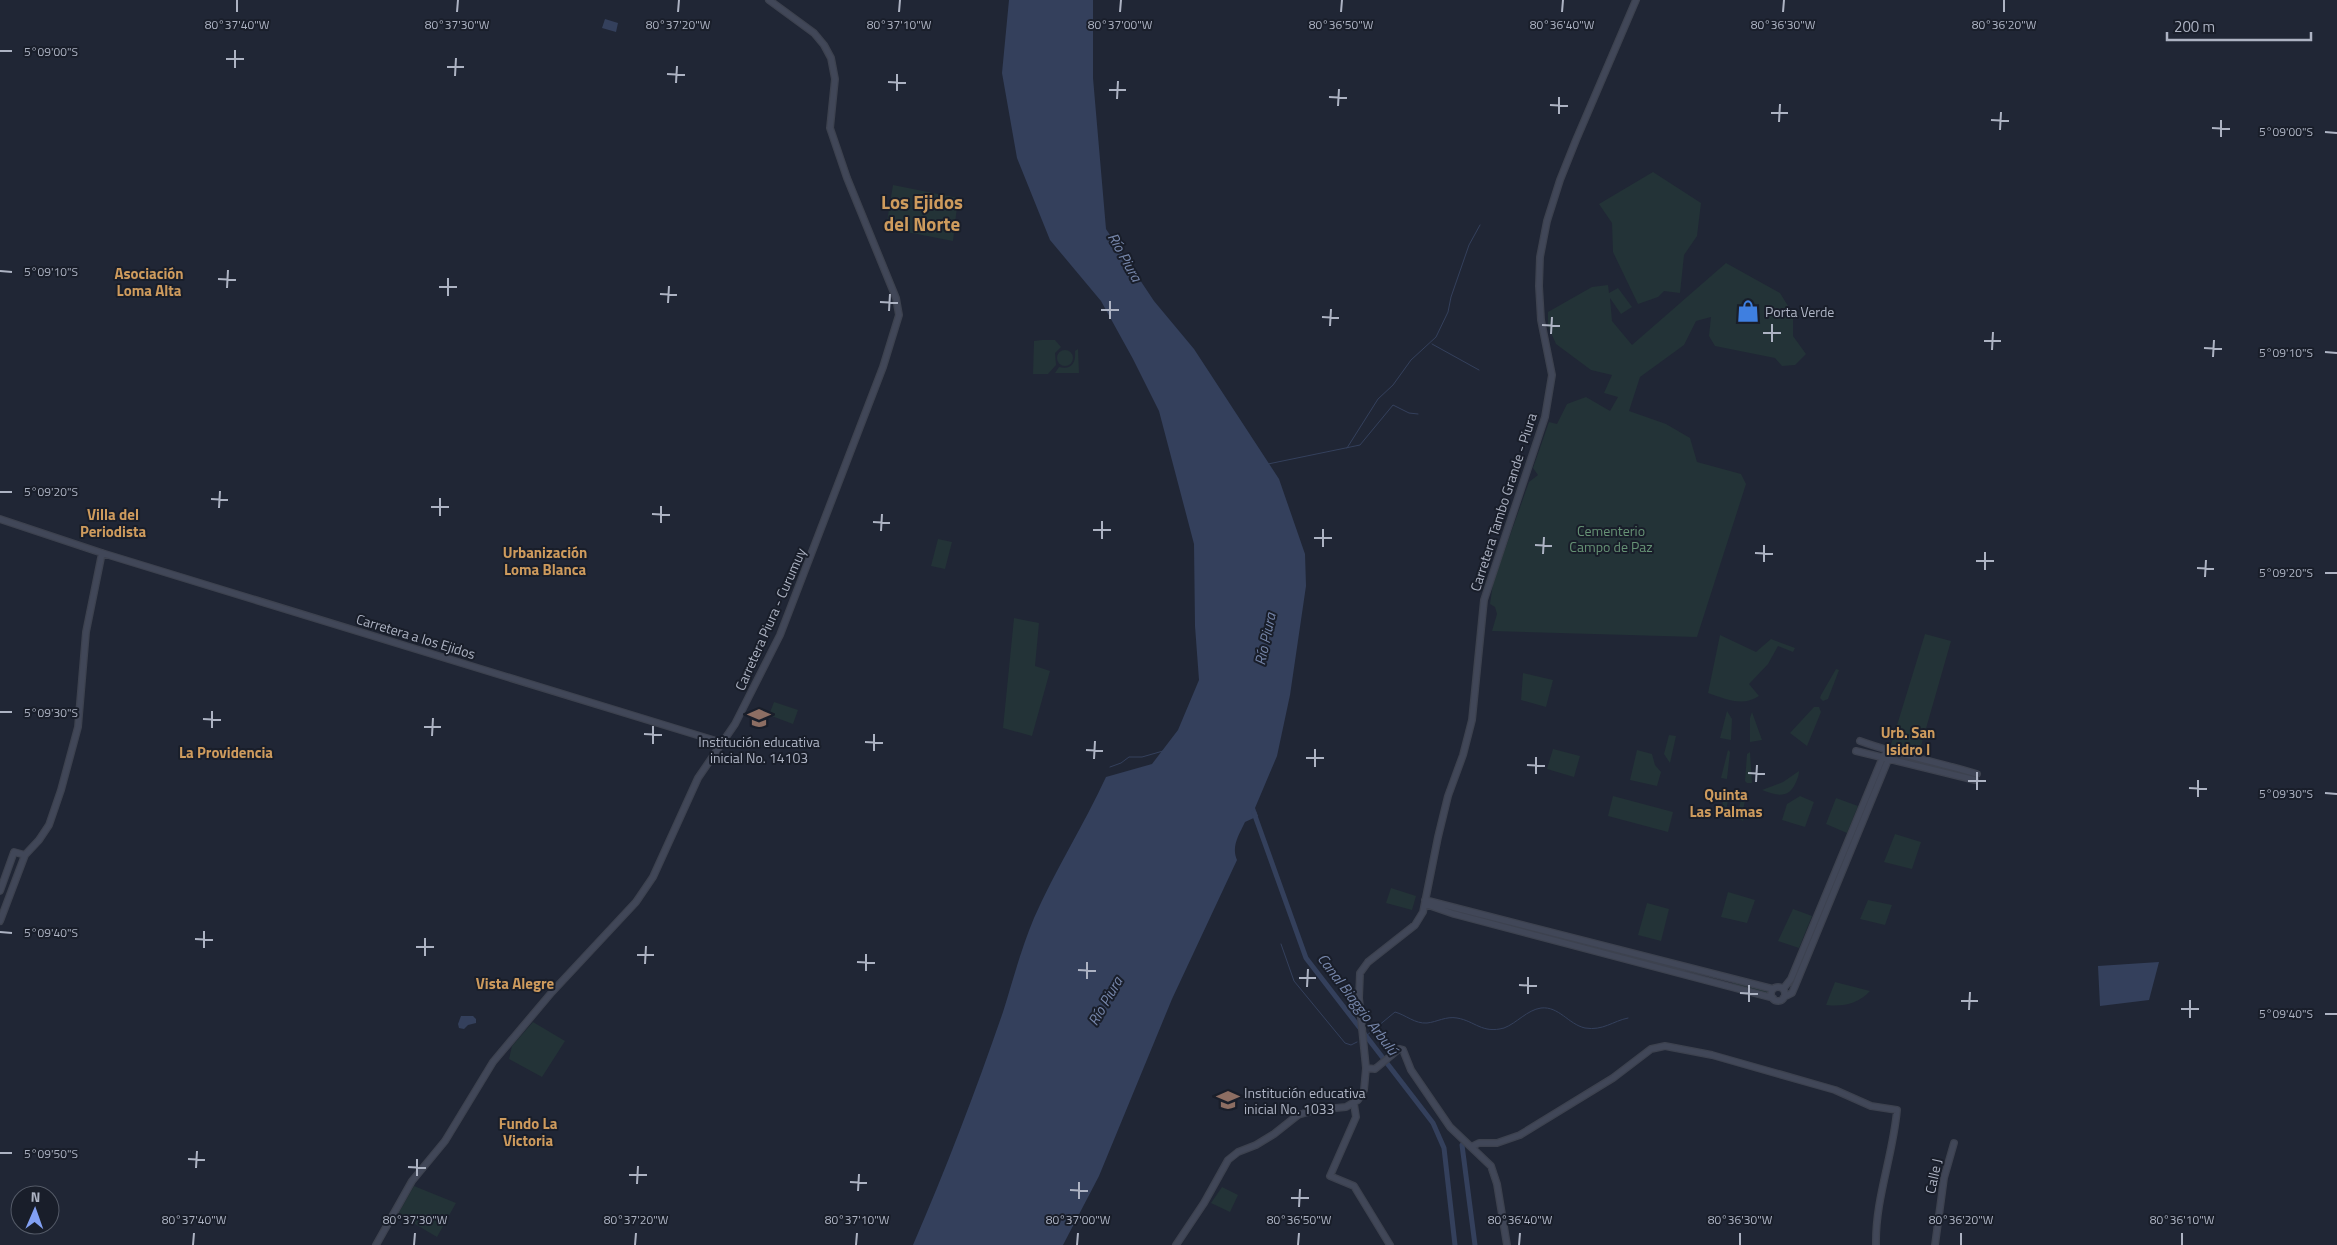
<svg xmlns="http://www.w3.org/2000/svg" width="2337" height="1245" viewBox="0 0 2337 1245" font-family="'Titillium Web',sans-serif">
	<rect width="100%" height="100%" fill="#202635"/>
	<path fill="#233337" d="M1653 172 1701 203 1697 236 1684 255 1680 293 1664 291 1658 297 1638 304 1613 252 1612 223 1599 204Z
		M893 185 958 198 953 241 886 228Z
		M1726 263 1780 293 1793 314V336L1806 354 1795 365 1782 366 1775 358 1715 346 1709 336 1711 317 1696 321 1684 345 1640 377 1629 411 1666 424 1690 438 1697 462 1741 474 1746 484 1697 637 1492 631 1497 614 1495 607 1490 604 1493 583 1529 482 1538 475 1533 468 1549 422 1557 424 1567 404 1586 397 1610 411 1618 397 1604 393 1612 375 1591 370 1556 344 1548 326V312L1592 287 1608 285 1609 293 1618 288 1632 307 1621 314 1610 298 1612 321 1632 345Z
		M1042 340H1055L1061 347 1055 353 1056 365 1048 374H1033L1034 341Z
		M1078 349 1079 373H1055L1059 367C1072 370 1076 363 1075 351Z
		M1057 358a8 8 0 1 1 16 0a8 8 0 1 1-16 0Z
		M938 539 952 542 945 569 931 566Z
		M1014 618 1039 623 1035 666 1050 671 1032 736 1003 728Z
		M1925 634 1951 641 1919 753 1890 748Z
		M1720 635 1756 652 1771 639 1795 648 1793 652 1778 646 1768 664 1749 684 1759 696C1742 707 1726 699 1708 693Z
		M1836 669 1839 670 1828 699 1823 701 1820 698 1821 695Z
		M1523 673 1553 680 1546 707 1521 700Z
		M774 702 798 710 793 724 769 715Z
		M1814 707H1819L1821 712 1807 746 1790 733Z
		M1727 711 1732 719 1731 740 1720 738Z
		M1752 712 1762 740 1750 742V718Z
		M1669 735 1676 736 1670 763 1664 754Z
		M1553 749 1580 756 1574 777 1547 769Z
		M1637 750 1652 754 1655 765 1661 772 1657 786 1630 780Z
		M1728 750 1730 752 1727 779 1721 778Z
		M1750 752 1752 783H1747L1745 781 1747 754Z
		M1799 771C1799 774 1798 778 1796 782 1789 799 1777 796 1762 790L1783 782Z
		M1726 791 1729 796 1726 810 1722 815 1715 814 1719 804 1722 805Z
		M1742 795 1746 796 1743 810 1745 811 1743 821 1737 817Z
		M1613 796 1673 812 1668 832 1608 816Z
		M1800 796 1814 802 1805 827 1782 820 1787 804Z
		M1836 798 1858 806 1847 833 1826 824Z
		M1895 834 1921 842 1912 869 1884 862Z
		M1391 888 1416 896 1412 910 1386 903Z
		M1728 892 1755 900 1747 923 1721 917Z
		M1868 900 1892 905 1885 925 1860 919Z
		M1647 903 1669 909 1661 941 1638 935Z
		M1436 905 1600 947 1589 948 1455 913Z
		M1793 909 1812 916 1799 948 1778 941Z
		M1734 981 1769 990 1770 994 1732 985Z
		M1835 982 1870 991C1858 1004 1843 1007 1826 1005Z
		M533 1022 565 1041 542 1077 509 1059 512 1046Z
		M414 1186 456 1203 437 1237 398 1214Z
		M1222 1187 1238 1195 1230 1212 1211 1203Z"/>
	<path fill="#34405c" d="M1009 0H1093V78L1106 229 1154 301 1194 349 1279 479 1305 554 1306 586 1290 695 1277 756 1255 808 1258 816 1245 822C1239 835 1231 846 1237 860L1172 999 1099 1176 1063 1245H913C946 1169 976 1090 1003 1012 1013 980 1021 949 1034 918 1055 870 1084 825 1106 777L1152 764 1178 730 1199 680 1195 626 1194 544 1159 411 1133 359 1101 301 1050 240 1017 158 1002 73Z
		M605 19 618 23 616 32 602 28Z
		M2159 962 2149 1000 2100 1006 2098 966Z
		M461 1016H473L476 1019V1023L468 1025 464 1029 459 1028 458 1024Z"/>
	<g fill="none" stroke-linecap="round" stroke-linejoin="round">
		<path stroke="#34405c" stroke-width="1" d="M1432 344 1479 370
			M1347 448 1378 399 1393 385 1411 360 1436 337 1448 312 1451 297 1469 245 1480 225
			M1268 464 1360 445 1393 405 1409 413 1418 414
			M1110 767 1121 763 1129 757H1142L1163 751
			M1281 944 1294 981 1345 1043 1351 1045 1357 1042
			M1366 1036 1395 1012C1406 1015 1415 1024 1427 1023 1437 1022 1446 1016 1457 1018 1475 1021 1482 1034 1504 1028 1517 1023 1527 1010 1541 1008 1559 1006 1568 1024 1585 1028 1603 1031 1613 1021 1628 1018"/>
		<path stroke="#34405c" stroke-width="5" d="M1254 813 1306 958 1433 1123 1444 1148 1455 1245
			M1462 1145 1475 1245"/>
		<defs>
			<path id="secondary" d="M0 519 102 553 723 743
				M1860 741C1898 755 1938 762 1977 774
				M1856 751 1975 780
				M0 891 14 852 25 855
				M1425 900 1773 989
				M1425 904 1454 914 1773 998
				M0 921 25 855 39 840 49 825 61 790 78 727 86 632 102 553
				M1771 994a7 7 0 1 1 14 0a7 7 0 1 1-14 0Z
				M1783 989 1791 979 1882 759 1887 751 1888 760 1795 986 1792 993 1784 997
				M1366 1068 1375 1069 1399 1049 1403 1050 1411 1070 1450 1127 1491 1166 1497 1184 1507 1245
				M1354 1104 1356 1117 1330 1176 1354 1186 1390 1245
				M1471 1147 1479 1143H1497L1520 1135 1613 1078 1651 1049 1665 1046 1712 1055 1835 1090 1871 1106 1897 1110C1893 1156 1875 1199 1876 1245
				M376 1245 412 1181 445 1141 493 1062 552 992 636 902 653 877 698 778 735 724 780 635 883 367 899 315 896 298 847 178 830 128 835 79 831 58 824 45 814 33 769 0
				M1176 1245 1204 1203 1228 1160 1238 1152 1256 1145 1274 1134 1298 1115 1315 1110 1346 1107 1358 1100 1364 1090 1366 1068 1359 998 1360 973 1368 962 1415 925 1423 912 1438 837 1448 796 1463 755 1472 720 1484 600 1545 417 1552 375 1541 320 1539 286 1540 257 1547 221 1560 180 1576 140 1636 0
				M1935 1245 1944 1178 1954 1143"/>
		</defs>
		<use href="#secondary" stroke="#3d424f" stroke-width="8"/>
		<use href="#secondary" stroke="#414758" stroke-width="5.5"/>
	</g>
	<path fill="none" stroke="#adb3c3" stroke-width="2" d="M237 12V0M457 12 458 0M678 12 679 0M899 12 900 0M1120 12 1121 0M1341 12 1342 0M1562 12 1563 0M1783 12 1784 0M2004 12V0M0 51H12M226 59H244M447 67H464M235 68V50M667 74 685 75M455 76 456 58M888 82 906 83M676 83 677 66M1109 90H1126M897 91V74M1329 97 1347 98M1117 99 1118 81M1550 105 1568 106M1338 106 1339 89M1771 113H1788M1559 114V97M1991 120 2009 121M1779 122 1780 104M2212 128 2230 129M2000 130 2001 112M2325 132 2337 133M2221 137V120M0 271 12 272M218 279 236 280M439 287H457M227 288 228 270M660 294 677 295M448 296V278M880 302 898 303M668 303 669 286M1101 310H1119M889 311 890 294M1322 317 1339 318M1110 319V301M1542 325 1560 326M1330 326 1331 309M1763 333H1781M1551 334 1552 317M1984 341H2001M1772 342V324M2204 348 2222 349M1992 350 1993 332M2325 352 2337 353M2213 357 2214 340M0 492H12M211 499 228 500M431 507H449M219 508 220 491M652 514 670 515M440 516V498M873 522 890 523M661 523V506M1093 530H1111M881 531 882 514M1314 538H1332M1102 539V521M1535 545 1552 546M1323 547V529M1755 553 1773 554M1543 554 1544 537M1976 561H1994M1764 562V545M2197 568 2214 569M1985 570V552M2325 573H2337M2205 577 2206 560M0 712H12M203 719 221 720M424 727H441M212 728V711M644 734 662 735M432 736 433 718M865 742 883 743M653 744V726M1086 750 1103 751M874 751V734M1306 758H1324M1094 759 1095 741M1527 765 1545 766M1315 767V749M1748 773 1765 774M1536 774V757M1968 781H1986M1756 782 1757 765M2189 788 2207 789M1977 790V772M2325 793 2337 794M2198 797V780M0 932 12 933M195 939 213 940M416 947H434M204 948V931M637 955H654M425 956V938M857 962 875 963M645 964 646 946M1078 970 1096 971M866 971V954M1299 978H1316M1087 979V962M1519 985 1537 986M1307 987 1308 969M1740 993 1758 994M1528 994V977M1961 1001H1978M1749 1002V985M2181 1009H2199M1969 1010 1970 992M2325 1014H2337M2190 1018V1000M0 1153H12M188 1159 205 1160M408 1167 426 1168M196 1168 197 1151M629 1175H647M417 1176V1159M850 1182 867 1183M637 1184 638 1166M1070 1190 1088 1191M858 1191 859 1174M1291 1198H1309M1079 1199V1182M1299 1207 1300 1189M193 1245 194 1233M414 1245 415 1233M635 1245 636 1233M856 1245 857 1233M1077 1245 1078 1233M1298 1245 1299 1233M1519 1245 1520 1233M1740 1245V1233M1961 1245V1233M2182 1245V1233"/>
	<defs>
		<symbol id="shop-bare" viewBox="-9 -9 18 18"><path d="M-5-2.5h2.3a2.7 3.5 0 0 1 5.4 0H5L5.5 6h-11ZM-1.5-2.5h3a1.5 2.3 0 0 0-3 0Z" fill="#3f7fe0" stroke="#191e2a" stroke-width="2.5" paint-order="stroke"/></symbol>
		<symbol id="school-bare" viewBox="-9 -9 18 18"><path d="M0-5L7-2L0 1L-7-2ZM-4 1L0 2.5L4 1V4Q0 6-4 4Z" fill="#8d6e63" stroke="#191e2a" stroke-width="2.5" paint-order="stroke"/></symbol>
	</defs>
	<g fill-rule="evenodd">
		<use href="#shop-bare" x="1732" y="295" width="32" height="32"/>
		<use href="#school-bare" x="743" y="702" width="32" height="32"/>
		<use href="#school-bare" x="1212" y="1084" width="32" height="32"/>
	</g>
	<g text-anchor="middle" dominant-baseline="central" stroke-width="4" stroke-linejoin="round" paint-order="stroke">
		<g font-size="14" fill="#adb3c3" stroke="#191e2a" text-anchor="start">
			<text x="1765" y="311">Porta Verde</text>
			<text x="759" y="741" text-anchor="middle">Institución educativa<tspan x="759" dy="16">inicial No. 14103</tspan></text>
			<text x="1244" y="1092">Institución educativa<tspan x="1244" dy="16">inicial No. 1033</tspan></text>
		</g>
		<g font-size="14" fill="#adb3c3" stroke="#191e2a">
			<text transform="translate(1503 502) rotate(-72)">Carretera Tambo Grande - Piura</text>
			<text transform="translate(770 619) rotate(-66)">Carretera Piura - Curumuy</text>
			<text transform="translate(416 636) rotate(17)">Carretera a los Ejidos</text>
			<text transform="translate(1933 1176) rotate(-78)">Calle J</text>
		</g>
		<g font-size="14" fill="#669275" stroke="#191e2a">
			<text x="1611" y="530">Cementerio<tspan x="1611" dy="16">Campo de Paz</tspan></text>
		</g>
		<g font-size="15" font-style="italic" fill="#7686aa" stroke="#191e2a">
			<text transform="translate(1125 257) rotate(61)">Río Piura</text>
			<text transform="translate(1265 639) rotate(-78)">Río Piura</text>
			<text transform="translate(1105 1001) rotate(-60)">Río Piura</text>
			<text transform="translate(1358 1004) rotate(53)">Canal Biaggio Arbulú</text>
		</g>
		<g font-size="15" font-weight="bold" fill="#ce9b5d" stroke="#191e2a">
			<text x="149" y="273">Asociación<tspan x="149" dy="17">Loma Alta</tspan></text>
			<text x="113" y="514">Villa del<tspan x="113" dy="17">Periodista</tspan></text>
			<text x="545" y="552">Urbanización<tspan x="545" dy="17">Loma Blanca</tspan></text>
			<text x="1908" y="732">Urb. San<tspan x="1908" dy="17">Isidro I</tspan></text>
			<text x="226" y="752">La Providencia</text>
			<text x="1726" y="794">Quinta<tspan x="1726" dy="17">Las Palmas</tspan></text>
			<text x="515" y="983">Vista Alegre</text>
			<text x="528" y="1123">Fundo La<tspan x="528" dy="17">Victoria</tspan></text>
		</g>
		<g font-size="19" font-weight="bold" fill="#ce9b5d" stroke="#191e2a">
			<text x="922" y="201">Los Ejidos<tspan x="922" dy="22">del Norte</tspan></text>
		</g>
	</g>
	<g font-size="12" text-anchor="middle" fill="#adb3c3" stroke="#191e2a" stroke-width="4" stroke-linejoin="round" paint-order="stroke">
		<text x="237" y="29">80°37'40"W</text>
		<text x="457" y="29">80°37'30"W</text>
		<text x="678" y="29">80°37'20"W</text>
		<text x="899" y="29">80°37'10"W</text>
		<text x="1120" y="29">80°37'00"W</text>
		<text x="1341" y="29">80°36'50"W</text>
		<text x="1562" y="29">80°36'40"W</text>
		<text x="1783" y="29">80°36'30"W</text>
		<text x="2004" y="29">80°36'20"W</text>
		<text x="51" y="56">5°09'00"S</text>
		<text x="2286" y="136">5°09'00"S</text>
		<text x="51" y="276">5°09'10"S</text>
		<text x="2286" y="357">5°09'10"S</text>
		<text x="51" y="496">5°09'20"S</text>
		<text x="2286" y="577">5°09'20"S</text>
		<text x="51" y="717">5°09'30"S</text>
		<text x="2286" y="798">5°09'30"S</text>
		<text x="51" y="937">5°09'40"S</text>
		<text x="2286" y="1018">5°09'40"S</text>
		<text x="51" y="1158">5°09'50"S</text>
		<text x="194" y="1224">80°37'40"W</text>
		<text x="415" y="1224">80°37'30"W</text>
		<text x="636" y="1224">80°37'20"W</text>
		<text x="857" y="1224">80°37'10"W</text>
		<text x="1078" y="1224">80°37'00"W</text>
		<text x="1299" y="1224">80°36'50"W</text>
		<text x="1520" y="1224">80°36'40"W</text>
		<text x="1740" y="1224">80°36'30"W</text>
		<text x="1961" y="1224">80°36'20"W</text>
		<text x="2182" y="1224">80°36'10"W</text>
	</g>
	<g transform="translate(35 1210) rotate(2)"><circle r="24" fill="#191e2a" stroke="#545a67"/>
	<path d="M0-4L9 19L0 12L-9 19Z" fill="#82a0f3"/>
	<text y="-8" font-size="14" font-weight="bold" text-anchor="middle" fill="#adb3c3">N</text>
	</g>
	<path d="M2167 32v8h144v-8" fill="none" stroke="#adb3c3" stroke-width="2.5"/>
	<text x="2174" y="32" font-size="15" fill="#adb3c3" stroke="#191e2a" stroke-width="4" paint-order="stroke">200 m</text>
</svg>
